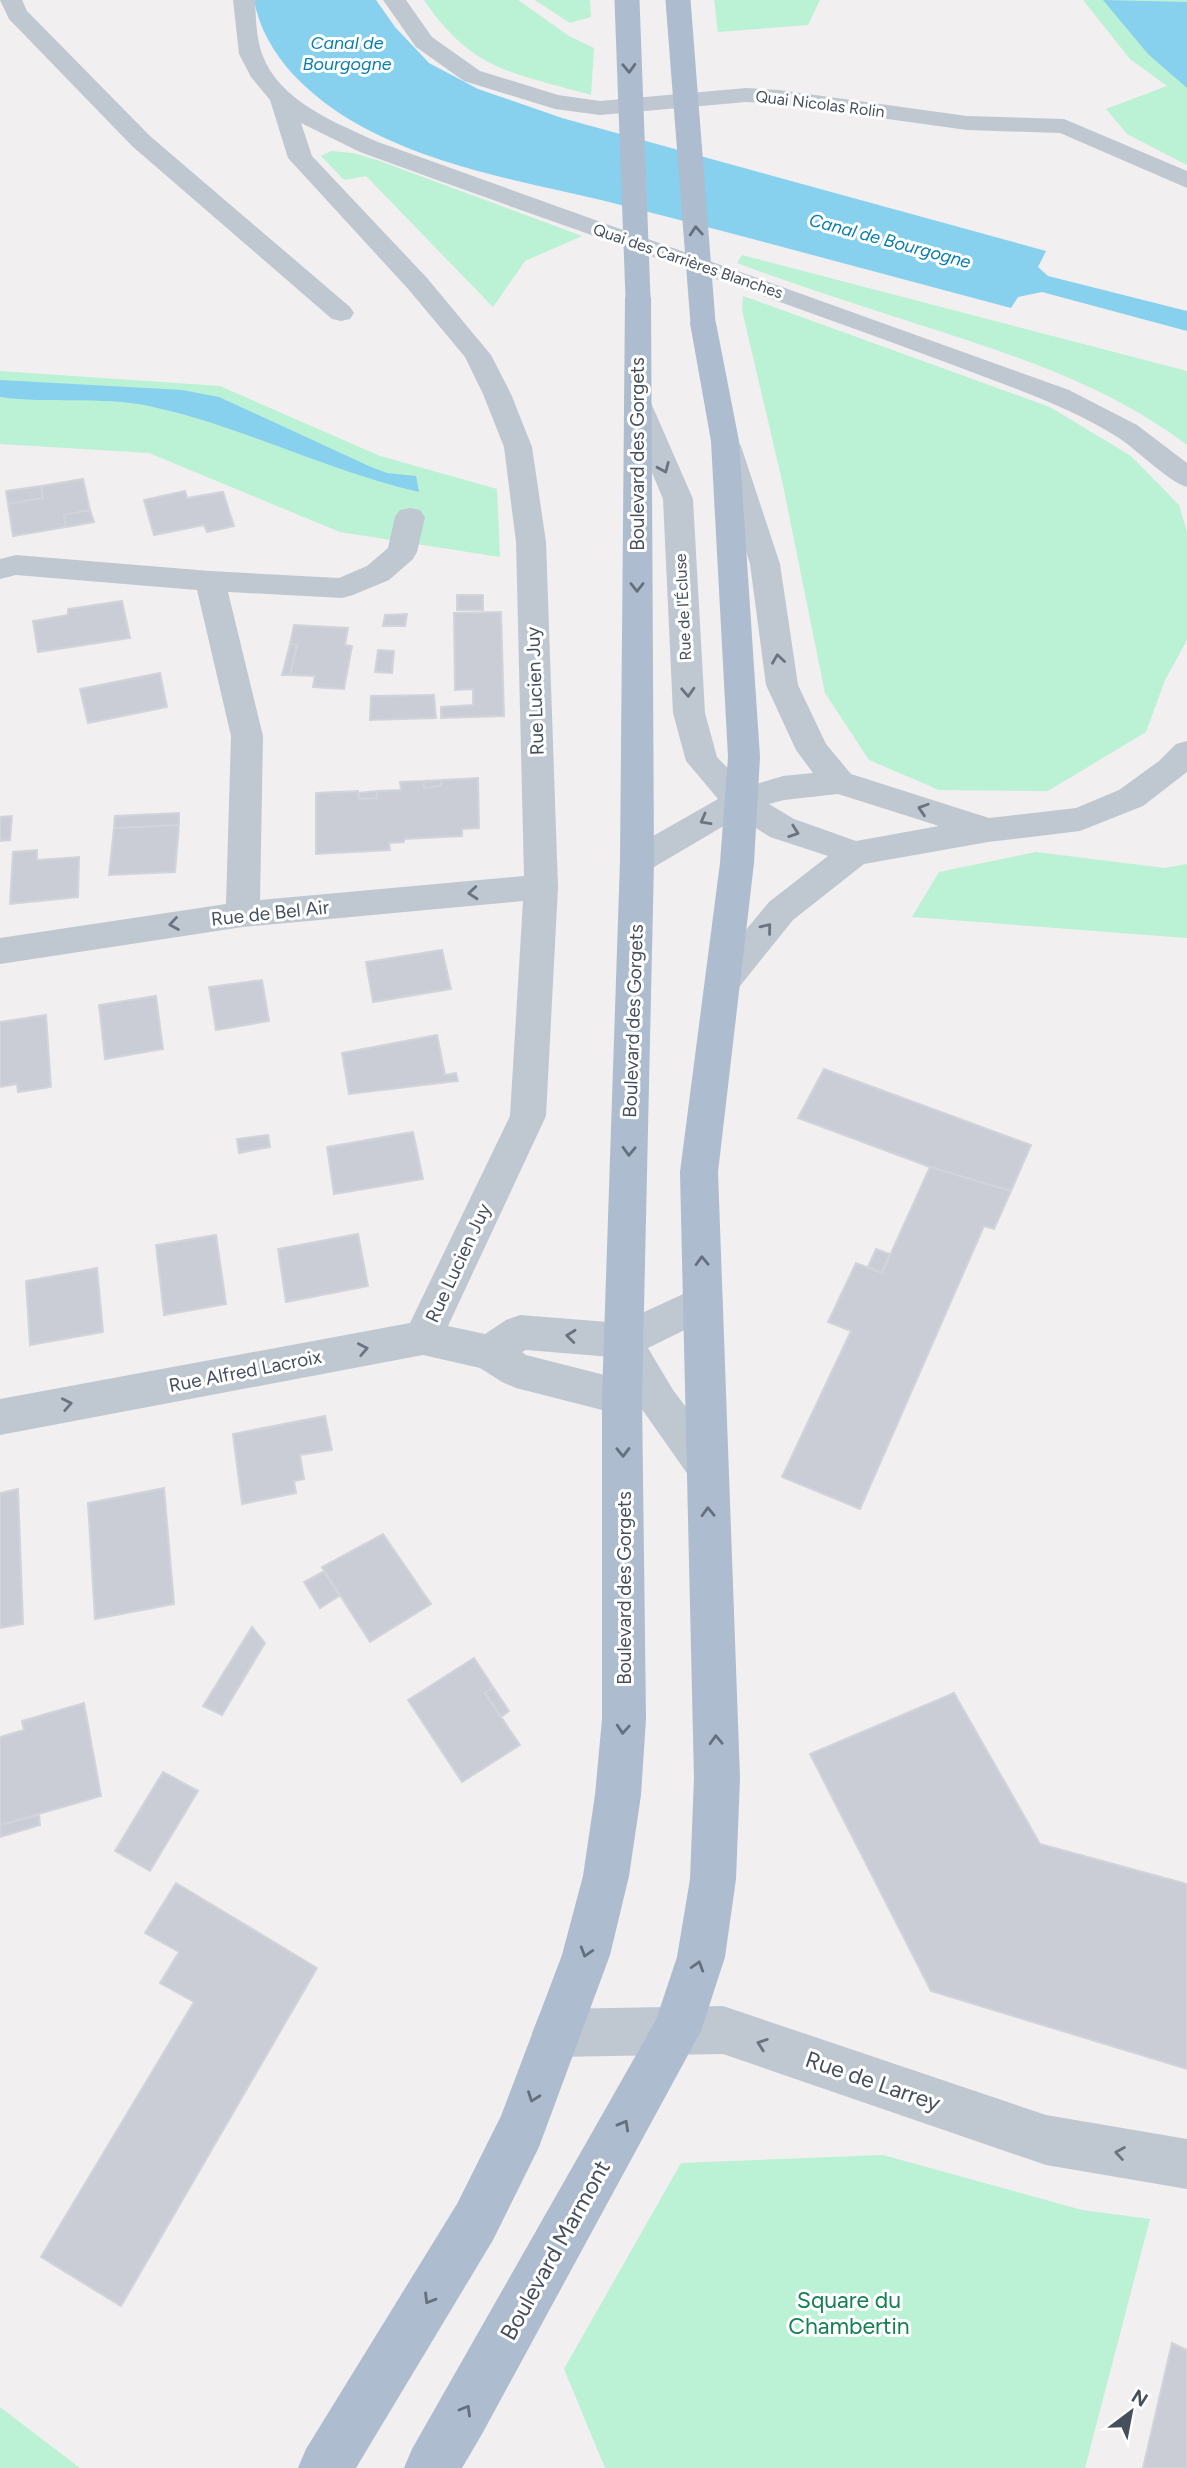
<svg xmlns="http://www.w3.org/2000/svg" width="1187" height="2468" viewBox="0 0 1187 2468" font-family="Figtree,sans-serif">
	<rect width="100%" height="100%" fill="#f1efef"/>
	<path fill="#bbf1d4" d="M424 0H518L569 36 594 48 591 95C513 73 472 71 424 0Z
		M535 0H590L591 17 570 23Z
		M714 0H820L808 25 718 32Z
		M1083 0H1187V165L1127 134 1106 109 1167 86 1130 59Z
		M331 151 353 153 377 160 582 236 525 261 493 307 366 176 344 180 321 156Z
		M742 255 1187 371V445C1111 387 1020 357 930 328 865 307 801 287 737 263Z
		M743 296 1050 407 1131 456 1179 505 1187 532V640L1165 680 1146 732 1048 791 939 790 869 760 825 693 783 485 742 310Z
		M0 371 220 386 380 456 497 489 500 557 340 532 149 453 0 444Z
		M1036 852 1165 868 1187 864V938L912 917 939 872Z
		M883 2155 1082 2210 1150 2219 1085 2468H605L564 2369 681 2163Z
		M0 2407 80 2468H0Z"/>
	<path fill="#87d1ef" d="M254 0H376L395 27 429 63 478 89 562 118 1046 251 1038 267 1048 276 1187 311V331L1042 292 1018 297 1011 308C874 272 738 234 601 200 520 181 433 166 359 125 311 98 264 56 254 0Z
		M1103 0 1187 2V88L1148 54Z
		M0 380 182 390 219 397 371 467 387 473 416 476 419 492C327 471 242 426 149 406 100 396 49 404 0 397Z"/>
	<path fill="#cacdd5" stroke="#d2d4db" stroke-width="2" d="M83 479 90 510 64 515 66 527 13 536 8 504 43 498 41 486Z
		M41 486 43 498 8 504 6 491Z
		M185 491 187 498 223 492 234 526 207 532 204 525 154 535 144 500Z
		M90 510 94 522 66 527 64 515Z
		M457 595H483V610H457Z
		M122 601 130 638 38 652 33 621 68 615V609Z
		M501 612 504 716 441 718V707L473 705V689L455 690 454 613Z
		M407 614 405 626H383L385 615Z
		M294 625 348 628 345 645 352 646 344 689 313 687 315 676 290 675 297 645 290 644Z
		M290 644 297 645 290 675H282Z
		M378 650 394 651 392 673 375 672Z
		M160 673 167 707 88 723 80 689Z
		M434 695 436 718 370 720 371 696Z
		M478 778 479 828 462 829V836L404 839V842L389 843 390 850 316 854V793L358 791 359 799 377 798V791L401 790 400 782 424 781V788L441 786 442 780Z
		M442 780 441 786 424 788V781Z
		M377 791V798L359 799 358 793Z
		M179 813V825L114 828 115 816Z
		M12 816 10 840 0 841V817Z
		M179 825 175 872 109 875 114 828Z
		M37 850V860L79 857 78 897 10 904 13 852Z
		M442 950 451 989 373 1002 366 962Z
		M262 980 269 1021 216 1030 209 987Z
		M156 996 163 1049 105 1059 99 1005Z
		M46 1015 51 1087 18 1092 17 1084 0 1087V1022Z
		M437 1035 445 1075 456 1073 458 1081 349 1094 342 1053Z
		M824 1069 1031 1145 1011 1191 930 1167 798 1118Z
		M413 1132 423 1179 334 1194 327 1147Z
		M268 1135 270 1147 239 1153 237 1139Z
		M930 1167 1011 1191 994 1229 984 1226 860 1509 782 1477 851 1331 828 1322 856 1263 882 1273Z
		M358 1234 368 1286 286 1302 278 1249Z
		M216 1235 226 1304 164 1315 156 1245Z
		M876 1249 890 1254 882 1273 868 1267Z
		M97 1268 103 1332 30 1345 26 1281Z
		M325 1416 332 1450 300 1455 304 1479 294 1481 296 1493 242 1504 233 1434Z
		M164 1488 174 1604 95 1619 88 1503Z
		M18 1489 23 1624 0 1628V1493Z
		M383 1534 431 1604 370 1642 322 1567Z
		M324 1571 339 1596 320 1608 304 1582Z
		M252 1627 265 1643 222 1715 203 1706Z
		M474 1658 493 1687 485 1693 520 1745 462 1782 408 1700Z
		M493 1687 509 1711 501 1717 485 1693Z
		M954 1693 1040 1844 1187 1884V2069L931 1991 810 1754Z
		M84 1703 101 1796 0 1825V1737L24 1730 22 1721Z
		M163 1772 198 1791 150 1871 115 1851Z
		M39 1815 40 1825 0 1837V1825Z
		M176 1883 317 1968 121 2306 41 2257 194 2002 160 1983 179 1952 145 1933Z
		M1172 2343 1187 2350V2468H1143Z"/>
	<g fill="none" stroke-linecap="round" stroke-linejoin="round">
		<path fill="#bfc8d1" fill-rule="evenodd" d="M0 0H22L27 11 150 136 350 307 354 313 350 319 341 321 332 319 132 146 9 19Z
			M233 0H255C256 18 256 37 262 54 279 101 336 123 378 142L1069 390 1137 425 1187 463V487C1169 482 1137 450 1119 438 1086 417 1050 402 1014 388 797 305 578 232 360 152L301 123 312 156 427 278 491 355 511 394 532 447 546 542 558 887 546 1116 448 1326 485 1334 506 1320 520 1315 620 1323 703 1285 717 1290 723 1302 717 1314 648 1348 673 1390 721 1453 727 1466 721 1479 706 1485 691 1479 639 1405 636 1410 622 1415 516 1388 502 1382 480 1368 423 1355 0 1435V1399L410 1323 510 1116 523 901 243 927 0 964V938L226 904 231 736 197 590 16 575 0 579V559L16 555 210 571 339 578 367 566 388 548 395 517 400 510 410 508 420 510 425 517 417 552 413 559 389 580 353 595 342 598 228 592 263 736 260 900 524 876 516 542 504 447 483 394 465 357 409 290 288 158 270 100 251 77 239 54ZM526 1350 611 1357 624 1380 526 1355 522 1352Z
			M383 0H406L432 37 480 71 558 95 600 101 746 88 779 90 967 116 1064 119 1187 171V188L1060 133 967 130 779 104 746 102 600 115 555 109 464 81 416 47Z
			M638 396 648 399 652 405 693 499 705 713 717 757 746 787 783 776 813 773 796 750 766 685 750 564 713 446 717 440 727 437 737 440 741 446 780 564 798 685 826 744 851 774 989 818 1076 808 1119 790 1159 761 1176 744 1187 741V772L1143 806 1080 831 988 842 864 864 793 920 736 991 724 995 712 991 706 981 712 971 769 902 828 856 770 837 739 817 649 870 637 873 625 870 620 861 625 852 718 799 686 761 673 713 663 499 624 405 628 399ZM838 794 939 826 856 841 794 819 769 804 784 800Z
			M723 2006 1046 2115 1187 2139V2189L1046 2165 723 2054 556 2057 539 2050 532 2033 539 2016 556 2009Z"/>
		<path fill="#adbccf" fill-rule="evenodd" d="M638 290 647 292 651 298 654 861 642 1397 646 1719 641 1795 629 1876 610 1955 539 2147 493 2240 356 2468H298L306 2449 457 2204 501 2116 562 1955 583 1876 595 1795 602 1719V1397L620 861 625 298 629 292Z
			M703 315 713 317 716 323 739 441 760 757 754 863 718 1172 740 1778 736 1879 725 1957 701 2031 482 2434 462 2468H404L412 2449 656 2020 677 1957 690 1879 694 1778 680 1172 720 863 728 757 711 441 690 323 693 317Z"/>
		<path stroke="#adbccf" stroke-width="25" d="M627 0 638 298
			M678 0 703 323"/>
	</g>
	<defs><path id="oneway-chevron" d="M-2-3.5L2.5 0L-2 3.5" fill="none" stroke-width="1.6" stroke-linecap="round" stroke-linejoin="round" transform="scale(1.75)"/></defs>
	<g stroke="#65707f">
		<use href="#oneway-chevron" transform="translate(629 68) rotate(88)"/>
		<use href="#oneway-chevron" transform="translate(696 231) rotate(-94)"/>
		<use href="#oneway-chevron" transform="translate(637 587) rotate(90)"/>
		<use href="#oneway-chevron" transform="translate(629 1151) rotate(92)"/>
		<use href="#oneway-chevron" transform="translate(702 1261) rotate(-92)"/>
		<use href="#oneway-chevron" transform="translate(623 1452) rotate(89)"/>
		<use href="#oneway-chevron" transform="translate(708 1512) rotate(-92)"/>
		<use href="#oneway-chevron" transform="translate(623 1729) rotate(94)"/>
		<use href="#oneway-chevron" transform="translate(716 1740) rotate(-92)"/>
		<use href="#oneway-chevron" transform="translate(586 1952) rotate(107)"/>
		<use href="#oneway-chevron" transform="translate(698 1966) rotate(-73)"/>
		<use href="#oneway-chevron" transform="translate(533 2097) rotate(110)"/>
		<use href="#oneway-chevron" transform="translate(624 2125) rotate(-61)"/>
		<use href="#oneway-chevron" transform="translate(429 2299) rotate(121)"/>
		<use href="#oneway-chevron" transform="translate(466 2410) rotate(-60)"/>
	</g>
	<g stroke="#6a7480">
		<use href="#oneway-chevron" transform="translate(664 468) rotate(67)"/>
		<use href="#oneway-chevron" transform="translate(778 659) rotate(-98)"/>
		<use href="#oneway-chevron" transform="translate(688 692) rotate(87)"/>
		<use href="#oneway-chevron" transform="translate(923 809) rotate(-162)"/>
		<use href="#oneway-chevron" transform="translate(705 820) rotate(151)"/>
		<use href="#oneway-chevron" transform="translate(794 832) rotate(19)"/>
		<use href="#oneway-chevron" transform="translate(473 893) rotate(175)"/>
		<use href="#oneway-chevron" transform="translate(174 924) rotate(171)"/>
		<use href="#oneway-chevron" transform="translate(767 928) rotate(-51)"/>
		<use href="#oneway-chevron" transform="translate(571 1336) rotate(-174)"/>
		<use href="#oneway-chevron" transform="translate(363 1349) rotate(-11)"/>
		<use href="#oneway-chevron" transform="translate(67 1404) rotate(-11)"/>
		<use href="#oneway-chevron" transform="translate(762 2044) rotate(-161)"/>
		<use href="#oneway-chevron" transform="translate(1120 2153) rotate(-171)"/>
	</g>
	<g text-anchor="middle" dominant-baseline="central" stroke-width="6" stroke-linejoin="round" paint-order="stroke">
		<g font-size="16" fill="#46505d" stroke="#fff">
			<text transform="translate(820 104) rotate(7)">Quai Nicolas Rolin</text>
			<text transform="translate(688 261) rotate(19)">Quai des Carrières Blanches</text>
			<text transform="translate(683 607) rotate(-93)">Rue de l'Écluse</text>
		</g>
		<g font-size="18" font-style="italic" fill="#077faf" stroke="#fff">
			<text x="347" y="43">Canal de<tspan x="347" dy="21">Bourgogne</tspan></text>
			<text transform="translate(890 241) rotate(15)">Canal de Bourgogne</text>
		</g>
		<g font-size="19" fill="#46505d" stroke="#fff">
			<text transform="translate(637 454) rotate(-90)">Boulevard des Gorgets</text>
			<text transform="translate(535 691) rotate(-92)">Rue Lucien Juy</text>
			<text transform="translate(270 913) rotate(-6)">Rue de Bel Air</text>
			<text transform="translate(633 1021) rotate(-88)">Boulevard des Gorgets</text>
			<text transform="translate(458 1263) rotate(-65)">Rue Lucien Juy</text>
			<text transform="translate(245 1371) rotate(-11)">Rue Alfred Lacroix</text>
			<text transform="translate(624 1588) rotate(-90)">Boulevard des Gorgets</text>
		</g>
		<g font-size="23" fill="#46505d" stroke="#fff">
			<text transform="translate(873 2081) rotate(19)">Rue de Larrey</text>
			<text transform="translate(555 2250) rotate(-61)">Boulevard Marmont</text>
		</g>
		<g font-size="23" fill="#148153" stroke="#fff">
			<text x="849" y="2300">Square du<tspan x="849" dy="26">Chambertin</tspan></text>
		</g>
	</g>
	<g transform="translate(1131 2412) rotate(32)" stroke="#ffffff" stroke-width="5" paint-order="stroke">
	<path d="M0-5L12 26L0 18L-12 26Z" fill="#46505d"/>
	<text y="-10" font-size="19" font-weight="bold" text-anchor="middle" fill="#46505d">N</text>
	</g>
</svg>
